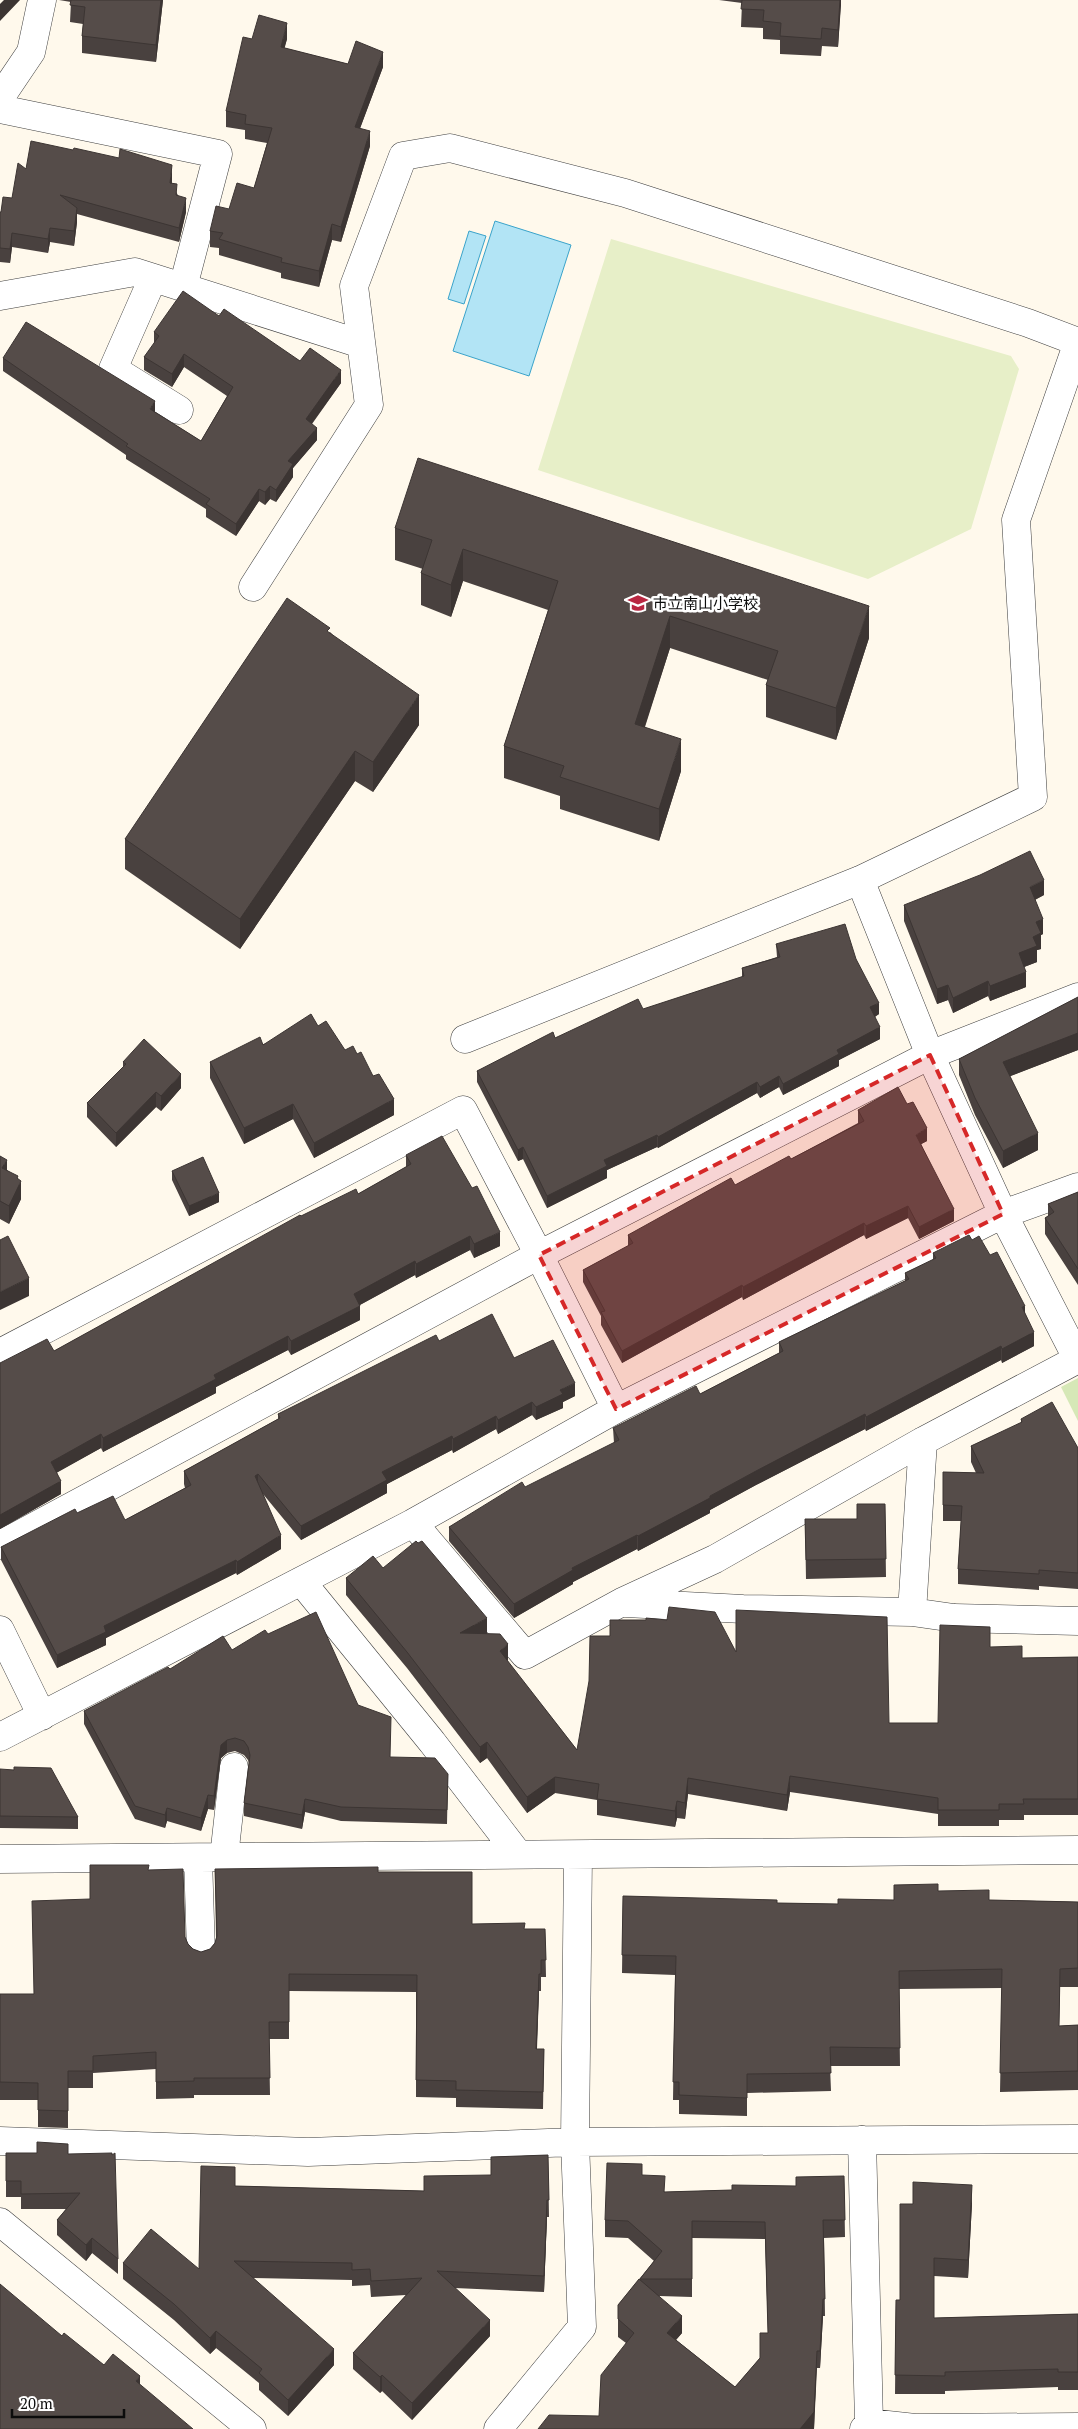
<svg xmlns="http://www.w3.org/2000/svg" width="1078" height="2429" viewBox="0 0 1078 2429" font-family="'PT Serif','Noto Sans JP',serif">
	<rect width="100%" height="100%" fill="#fff9ec"/>
	<path fill="#d6e8b7" d="M1078 1378V1421L1061 1387Z"/>
	<path fill="#e7efc8" d="M611 239 1011 356 1019 369 971 529 868 579 538 470Z"/>
	<path fill="#b2e4f5" stroke="#3aa3ca" d="M495 221 571 245 529 376 453 351Z
		M469 231 486 236 464 304 448 299Z"/>
	<g fill="none" stroke-linecap="round" stroke-linejoin="round">
		<defs>
			<path id="minor" d="M0 98 31 52 42 0
				M0 109 218 154 183 287
				M153 278 113 369 179 410
				M0 296 135 272 361 344
				M253 587 369 405 354 286 403 156 450 148 625 193 1028 323 1078 342 1016 520 1033 797 860 880 465 1039
				M860 880 930 1055 1003 1214 1078 1360
				M0 1353 463 1110 539 1255 930 1055 1078 997
				M413 1523 616 1409 1003 1214 1078 1187
				M0 1545 539 1255 616 1409
				M301 1581 432 1742 518 1854
				M626 1603 743 1609 912 1612 954 1618 1078 1621
				M912 1612 923 1441
				M0 1630 42 1716
				M0 1737 413 1523 525 1655 622 1602 715 1559 923 1441 1078 1359
				M224 1857 234 1767
				M198 1858 201 1953
				M0 1859 1078 1850
				M862 2140 869 2423 864 2429
				M0 2141 308 2152 575 2142 1078 2139
				M0 2222 252 2429
				M869 2423 915 2428 1078 2427
				M498 2429 582 2327 575 2142 578 1855"/>
		</defs>
		<use href="#minor" stroke="#3f3f3f" stroke-width="29"/>
		<use href="#minor" stroke="#fff" stroke-width="28"/>
	</g>
	<path fill="#49413f" fill-rule="evenodd" d="M59 0H163L156 62 82 53V36L83 24 70 22 71 2Z
		M719 0H841L838 47 822 46 821 56 780 54V40L763 39V28L741 27 742 3Z
		M252 39H287L284 48 348 64 383 67 360 128 370 146 341 242 332 240 319 287 281 278V273L219 255V248L210 247V231L229 209 254 188 267 143 245 139V130L226 127V111Z
		M26 169 172 179V183L186 212 179 242 77 214V222L74 246 50 242 48 253 12 247 10 263 0 262V212H1L12 198Z
		M219 316 300 361 341 383 312 424 317 440 293 468V477L276 502 270 499 265 505 259 501 236 536 206 517V509L126 459V455L3 371V358L155 412 201 441 227 396 184 367 172 387 144 370V357L154 344V332Z
		M395 528 869 638 836 740 766 717V685L768 680 670 648 645 727 681 771 659 841 560 809V796L504 778V746L548 610 463 581 451 617 421 605V573L423 569 395 560Z
		M330 632 419 725 373 792 355 781 240 949 125 869V839Z
		M1044 895 1035 900 1043 934 1041 935V949L1037 950V962L1024 967 1026 987 990 1001 988 996 953 1013 948 1000 937 1004 904 921V905Z
		M776 944 856 959 879 1014 875 1017 880 1039 839 1060V1066L783 1095 779 1087 760 1098 757 1093 658 1148 657 1147 607 1170V1178L547 1208 523 1159 518 1161 477 1082V1071L555 1038 742 977V968L777 957Z
		M1078 997V1050L1010 1076 1038 1150 1003 1168 975 1115 959 1075V1059Z
		M318 1026 345 1050 357 1054 373 1076 394 1115 314 1158 293 1119 244 1144 210 1078V1062Z
		M123 1062 181 1088 161 1111 156 1107 116 1147 87 1117V1103L123 1067Z
		M858 1110 927 1141 921 1144 954 1221 919 1239 908 1218 866 1239 864 1235 743 1300 742 1297 622 1363 601 1325V1316L583 1282V1270L628 1246V1235L791 1159 858 1123Z
		M406 1155 500 1246 474 1258 470 1250 416 1278 415 1275 360 1305V1320L291 1355 288 1350 216 1387V1393L103 1452 101 1448 57 1472 61 1494 0 1529V1363L54 1351 301 1216 358 1194 406 1167Z
		M0 1156 7 1170 18 1179 21 1199 9 1224 0 1219Z
		M172 1171 219 1202 189 1216 172 1180Z
		M1078 1192V1285L1045 1234V1218L1048 1216V1204Z
		M972 1240 1025 1314 1034 1346 1002 1363 1001 1360 866 1431 865 1429 756 1485 710 1510V1513L638 1551 637 1549 573 1582V1584L514 1618 449 1541V1527L614 1443 613 1428 700 1394 779 1353V1342L905 1281V1273L933 1260V1253Z
		M439 1341 514 1358 575 1396 563 1402V1408L536 1420 532 1415 498 1434 496 1429 453 1453 452 1450 387 1484V1493L301 1540 263 1494 281 1549 237 1575 236 1573 106 1638V1645L57 1668 1 1560V1547L77 1513 125 1520 185 1488 184 1484V1471L278 1419V1414Z
		M1021 1419 1078 1448V1589L1039 1586V1590L958 1584V1569L961 1521H943V1472L976 1473 971 1462V1446L1021 1423Z
		M885 1504 886 1577 806 1579 805 1519H857Z
		M383 1568 487 1634 508 1660 507 1661 577 1750 736 1652 889 1723H938L990 1647 1022 1658 1078 1657V1815H1024V1820H999V1826H938V1814L790 1792 787 1811 688 1794 685 1819 677 1818 675 1827 597 1815V1800L555 1793 527 1813 487 1758 480 1763 407 1668 346 1595V1578Z
		M268 1634 358 1705 390 1757 448 1774 447 1824 341 1821 305 1812 302 1829 244 1816V1803L249 1763 248 1760 244 1755 235 1751 227 1753 221 1758 214 1810 208 1809 201 1831 167 1821 165 1828 135 1819 84 1724V1711L170 1669 232 1650Z
		M0 1769 78 1817V1829L0 1828Z
		M215 1869 378 1872 472 1924 525 1929H545L546 1977H541V1991H539L537 2049H544L543 2109 456 2107V2098L416 2097V1992L289 1991V2039H269L270 2095H194V2098L156 2099V2069L93 2073V2088H68V2128L38 2127V2100H0V1994H34L90 1899 149 1870 185 1937 188 1944 193 1949 201 1952 210 1949 215 1943 216 1938Z
		M938 1891 989 1900 1078 1902V1987H1060L1059 2026 1078 2025V2090L1000 2092 1002 1988 899 1989 900 2066H830L831 2091 747 2093V2116L679 2114V2100H673L675 1975 622 1973 623 1896 777 1903 838 1904 894 1900Z
		M6 2153 68 2154 118 2259V2274L92 2253 86 2261 57 2235V2220L66 2209H21V2197H6Z
		M548 2155 549 2217H547L544 2292 455 2288 490 2336 412 2420 382 2391 380 2393 353 2369V2353L406 2295 371 2297 370 2285 352 2286V2280L253 2278 334 2365 288 2416 259 2390V2383L216 2348 210 2354 174 2320 123 2279V2263L199 2269 235 2186 424 2191 491 2175V2157Z
		M642 2175 665 2192 732 2190 796 2186 844 2176 845 2237 824 2238 825 2316H823L820 2368H817L814 2429 599 2416 626 2343 618 2337V2305L654 2261 628 2238 605 2237V2220ZM692 2238 765 2239 768 2333 760 2358 735 2387 676 2340 682 2333 659 2296 692 2297Z
		M972 2203 968 2278 934 2276V2318L1078 2314V2390H1058V2387L945 2391V2394H895L896 2300H900Z"/>
	<path fill="#3c3533" d="M4 0H20L0 21V4Z
		M161 0H163L156 62V45Z
		M840 0H841V5L838 47V30Z
		M287 23V39L281 62V47Z
		M383 52V67L355 142V127Z
		M370 131V146L341 242V227Z
		M172 165V179L170 197V183Z
		M186 198V212L179 242V228Z
		M77 208V222L74 246V231Z
		M332 224V240L319 287V271Z
		M50 228V242L48 253V239Z
		M12 233V247L10 263V249Z
		M184 354V367L172 387V374Z
		M341 370V383L306 431V419Z
		M155 401V414L150 409Z
		M317 428V440L293 468V477L276 502V490L288 461Z
		M270 486V499L265 505V492Z
		M259 489V501L236 536V524Z
		M463 549V581L451 617V585Z
		M869 606V638L836 740V708Z
		M670 616V648L635 756V724Z
		M419 695V725L373 792V762Z
		M681 739V771L659 841V809Z
		M355 751V781L240 949V919Z
		M1044 880V895L1030 902V887Z
		M1043 919V934L1041 935V949L1037 950V962L1019 969V953L1033 937 1036 922Z
		M1026 972V987L990 1001V986Z
		M988 981V996L953 1013V998Z
		M948 985V1000L937 1004V989Z
		M879 1003V1014L870 1019V1007Z
		M880 1027V1039L839 1060V1066L783 1095V1084L837 1050Z
		M1078 1033V1050L1003 1079V1062Z
		M181 1074V1088L161 1111V1096Z
		M779 1076V1087L760 1098V1087Z
		M757 1082V1093L658 1148V1137Z
		M156 1092V1107L116 1147V1133Z
		M394 1099V1115L314 1158V1143Z
		M293 1104V1119L244 1144V1128Z
		M927 1128V1141L916 1147V1135Z
		M1038 1133V1150L1003 1168V1151Z
		M657 1135V1147L607 1170V1178L547 1208V1196L604 1160Z
		M523 1147V1159L518 1161V1150Z
		M7 1160V1178L2 1168Z
		M18 1176V1187L21 1181V1199L9 1224V1206Z
		M219 1193V1202L189 1216V1206Z
		M908 1206V1218L866 1239V1226Z
		M954 1209V1221L919 1239V1227Z
		M864 1223V1235L743 1300V1287Z
		M500 1232V1246L474 1258V1244Z
		M470 1236V1250L416 1278V1264Z
		M415 1261V1275L354 1308V1294Z
		M29 1278V1296L0 1310V1292Z
		M742 1285V1297L622 1363V1351Z
		M360 1306V1320L291 1355V1341Z
		M1025 1306V1320L1022 1307Z
		M1034 1332V1346L1002 1363V1349Z
		M288 1336V1350L216 1387V1393L103 1452V1438L214 1375Z
		M1001 1346V1360L866 1431V1417Z
		M575 1383V1396L563 1402V1408L536 1420V1407L560 1390Z
		M532 1402V1415L498 1434V1420Z
		M865 1414V1429L756 1485 710 1510V1513L638 1551V1536L756 1471Z
		M496 1416V1429L453 1453V1439Z
		M101 1434V1448L51 1476V1462Z
		M452 1436V1450L387 1484V1493L301 1540V1526L382 1472Z
		M258 1474V1488L255 1476Z
		M61 1481V1494L0 1529V1515Z
		M281 1535V1549L237 1575V1562Z
		M637 1535V1549L573 1582V1584L514 1618V1604L572 1568Z
		M236 1560V1573L106 1638V1645L57 1668V1655L104 1626Z
		M487 1618V1634L460 1633Z
		M508 1644V1660L500 1667V1651Z
		M227 1740V1753L221 1758 214 1810V1796L221 1745Z
		M487 1742V1758L480 1763V1747Z
		M790 1776V1792L787 1811V1795Z
		M555 1777V1793L527 1813V1797Z
		M688 1778V1794L685 1819V1803Z
		M208 1795V1809L201 1831V1818Z
		M305 1799V1812L302 1829V1815Z
		M677 1801V1818L675 1827V1811Z
		M167 1808V1821L165 1828V1815Z
		M539 1974V1991L536 2066V2049Z
		M972 2185V2203L968 2278V2260Z
		M547 2200V2217L544 2292V2276Z
		M92 2238V2253L86 2261V2245Z
		M823 2299V2316L820 2368V2351Z
		M682 2316V2333L667 2350V2333Z
		M490 2320V2336L412 2420V2403Z
		M216 2331V2348L210 2354V2338Z
		M334 2349V2365L288 2416V2400Z
		M817 2351 814 2429H800Z
		M382 2375V2391L380 2393V2377Z
		M140 2376V2395L136 2381Z"/>
	<path fill="#554c49" stroke="#3c3533" d="M71 0H161L156 45 82 36 85 7 70 5Z
		M742 0H840L838 30 822 28 821 39 780 36 781 23 763 21 764 10 741 9Z
		M259 15 287 23 281 47 348 64 356 41 383 52 355 127 370 131 341 227 332 224 319 271 281 262 282 258 219 239 223 233 210 231 216 206 229 209 237 183 254 188 272 128 245 124 246 115 226 111 243 37 252 39Z
		M31 141 73 150 74 148 119 158 120 149 172 165 170 183 177 184 176 195 186 198 179 228 60 195 77 208 74 231 50 228 48 239 12 233 10 249 0 248V212H1L3 197 12 198 18 163 26 169Z
		M183 291 219 316 224 309 300 361 310 348 341 370 306 419 317 428 288 461 293 464 276 490 270 486 265 492 259 489 236 524 206 504 210 499 126 446 128 444 3 358 26 322 155 401 150 409 201 441 233 387 184 354 172 374 144 357 159 336 154 332Z
		M418 458 869 606 836 708 766 685 778 651 670 616 635 724 681 739 659 809 560 777 564 766 504 746 558 581 463 549 451 585 421 573 432 540 395 528Z
		M287 598 330 628 327 631 419 695 373 762 355 751 240 919 125 839Z
		M1030 851 1044 880 1030 887 1043 919 1036 922 1041 933 1033 937 1037 946 1019 953 1026 972 990 986 988 981 953 998 948 985 937 989 904 905 980 875Z
		M845 924 856 959 879 1003 870 1007 880 1027 837 1050 839 1054 783 1084 779 1076 760 1087 757 1082 658 1137 657 1135 604 1160 607 1166 547 1196 523 1147 518 1150 477 1071 553 1032 555 1038 638 999 643 1009 744 976 742 968 780 957 776 944Z
		M1078 997V1033L1003 1062 1038 1133 1003 1151 975 1098 959 1059Z
		M311 1014 318 1026 326 1021 345 1050 353 1046 357 1054 361 1052 373 1076 379 1074 394 1099 314 1143 293 1104 244 1128 210 1062 260 1037 263 1045Z
		M144 1039 181 1074 161 1096 156 1092 116 1133 87 1103 126 1064 123 1062Z
		M898 1087 907 1104 913 1102 927 1128 916 1135 954 1209 919 1227 908 1206 866 1226 864 1223 743 1287 742 1285 622 1351 601 1312 605 1311 583 1270 633 1243 628 1235 731 1178 735 1185 789 1156 791 1159 864 1121 858 1110Z
		M442 1136 472 1188 477 1186 500 1232 474 1244 470 1236 416 1264 415 1261 354 1294 360 1306 291 1341 288 1336 214 1375 216 1379 103 1438 101 1434 51 1462 61 1481 0 1515V1363L47 1339 54 1351 300 1215 301 1216 356 1189 358 1194 411 1164 406 1155Z
		M0 1156 7 1160 2 1168 18 1176 17 1178 21 1181 9 1206 0 1201Z
		M203 1157 219 1193 189 1206 172 1171Z
		M1078 1192V1269L1045 1218 1054 1212 1048 1204Z
		M969 1235 972 1240 979 1236 990 1255 997 1252 1025 1306 1022 1307 1034 1332 1002 1349 1001 1346 866 1417 865 1414 756 1471 710 1496V1498L638 1536 637 1535 572 1568 573 1570 514 1604 449 1527 522 1482 525 1487 619 1440 613 1428 696 1386 700 1394 783 1351 779 1342 909 1279 905 1273 936 1258 933 1253Z
		M8 1236 29 1278 0 1292V1240Z
		M492 1314 514 1358 553 1340 575 1383 560 1390 563 1394 536 1407 532 1402 498 1420 496 1416 453 1439 452 1436 382 1472 387 1480 301 1526 258 1474 255 1476 281 1535 237 1562 236 1560 104 1626 106 1632 57 1655 1 1547 75 1509 77 1513 113 1496 125 1520 191 1485 184 1471 280 1418 278 1414 436 1335 439 1341Z
		M1052 1402 1078 1448V1573L1039 1570V1574L958 1569 962 1506 943 1505V1472L984 1473 971 1446 1022 1422 1021 1419Z
		M857 1504H885L886 1559 806 1560 805 1519H857Z
		M416 1541 418 1543 422 1541 487 1618 460 1633 500 1634 508 1644 500 1651 577 1750 589 1681 590 1636H610V1620H646V1618L667 1620 669 1607 715 1612 736 1652V1610L887 1617 889 1723H938L940 1625 990 1627V1647L1022 1646V1658L1078 1657V1799H1023L1024 1804H999V1810H938V1798L790 1776 787 1795 688 1778 685 1803 677 1801 675 1811 597 1799 599 1784 555 1777 527 1797 487 1742 480 1747 407 1652 346 1578 373 1556 383 1568Z
		M316 1612 358 1705 391 1717 390 1757 435 1758 448 1774 447 1810 341 1807 305 1799 302 1815 244 1803 250 1755 248 1747 244 1741 235 1738 227 1740 221 1745 214 1796 208 1795 201 1818 167 1808 165 1815 135 1806 84 1711 168 1667 170 1669 223 1636 232 1650 265 1630 268 1634Z
		M14 1767 51 1768 78 1817 0 1816V1769L14 1770Z
		M90 1865H149L148 1870 183 1869 185 1937 188 1944 193 1949 201 1952 210 1949 215 1943 217 1936 215 1869 378 1867V1872H472V1924L525 1923 524 1929H545L546 1960H541V1974H539L536 2049H544L543 2092 456 2090V2081L416 2080 417 1975 289 1974V2022H269L270 2078H194V2081L156 2082V2052L93 2056V2071H68V2111L38 2110V2083L0 2082V1994H34L32 1901 90 1899Z
		M938 1884V1891L989 1890V1900L1078 1902V1968L1060 1969 1059 2026 1078 2025V2071L1000 2073 1002 1969 899 1971 900 2048 830 2047 831 2073 747 2074V2098L679 2095V2082H673L676 1956 622 1955 623 1896 777 1900V1903L838 1904V1899L894 1900V1885Z
		M37 2142 68 2144V2154L112 2153V2155L115 2153 118 2259 92 2238 86 2245 57 2220 80 2193 21 2194V2181H6V2153H37Z
		M548 2155 549 2200H547L544 2276 437 2271 490 2320 412 2403 382 2375 380 2377 353 2353 422 2278 371 2281 370 2269 352 2270V2263L234 2261 334 2349 288 2400 259 2373 262 2369 216 2331 210 2338 174 2304 123 2263 151 2229 199 2269 201 2166 235 2167V2186L424 2191V2176L491 2175V2157Z
		M607 2163 642 2164V2175L665 2176 664 2192 732 2190V2185L796 2186V2177L844 2176 845 2220H823L825 2299H823L820 2351H817L814 2412 800 2429H538L549 2415 599 2416 601 2375 634 2333 618 2319V2305L639 2279 682 2316 667 2333 735 2387 760 2358V2333H768L765 2222 692 2221V2279H640L662 2251 628 2221 605 2220Z
		M913 2182 972 2185 968 2260 934 2258V2318L1078 2314V2372H1058V2369L945 2372V2376L895 2375 896 2300H900V2204H913Z
		M0 2284 62 2336 64 2333 104 2365 113 2354 140 2376 136 2381 193 2429H0Z"/>
	<path fill="#d62828" fill-opacity="0.2" stroke="#d62828" stroke-width="4" stroke-dasharray="10 6" stroke-linejoin="round" d="M930 1055 1003 1214 616 1409 539 1255Z"/>
	<defs>
		<symbol id="school-bare" viewBox="-9 -9 18 18"><path d="M0-5L7-2L0 1L-7-2ZM-4 1L0 2.5L4 1V4Q0 6-4 4Z" fill="#b92741" stroke="#fff" stroke-width="2.5" paint-order="stroke"/></symbol>
	</defs>
	<g fill-rule="evenodd">
		<use href="#school-bare" x="624" y="589" width="28" height="28"/>
	</g>
	<g text-anchor="middle" dominant-baseline="central" stroke-width="5" stroke-linejoin="round" paint-order="stroke">
		<g font-size="15" fill="#0c0c0c" stroke="#fff" text-anchor="start">
			<text x="653" y="603">市立南山小学校</text>
		</g>
	</g>
	<path d="M12 2409v8h112v-8" fill="none" stroke="#0c0c0c" stroke-width="2.5"/>
	<text x="20" y="2409" font-size="15" fill="#0c0c0c" stroke="#ffffff" stroke-width="4" paint-order="stroke">20 m</text>
</svg>
